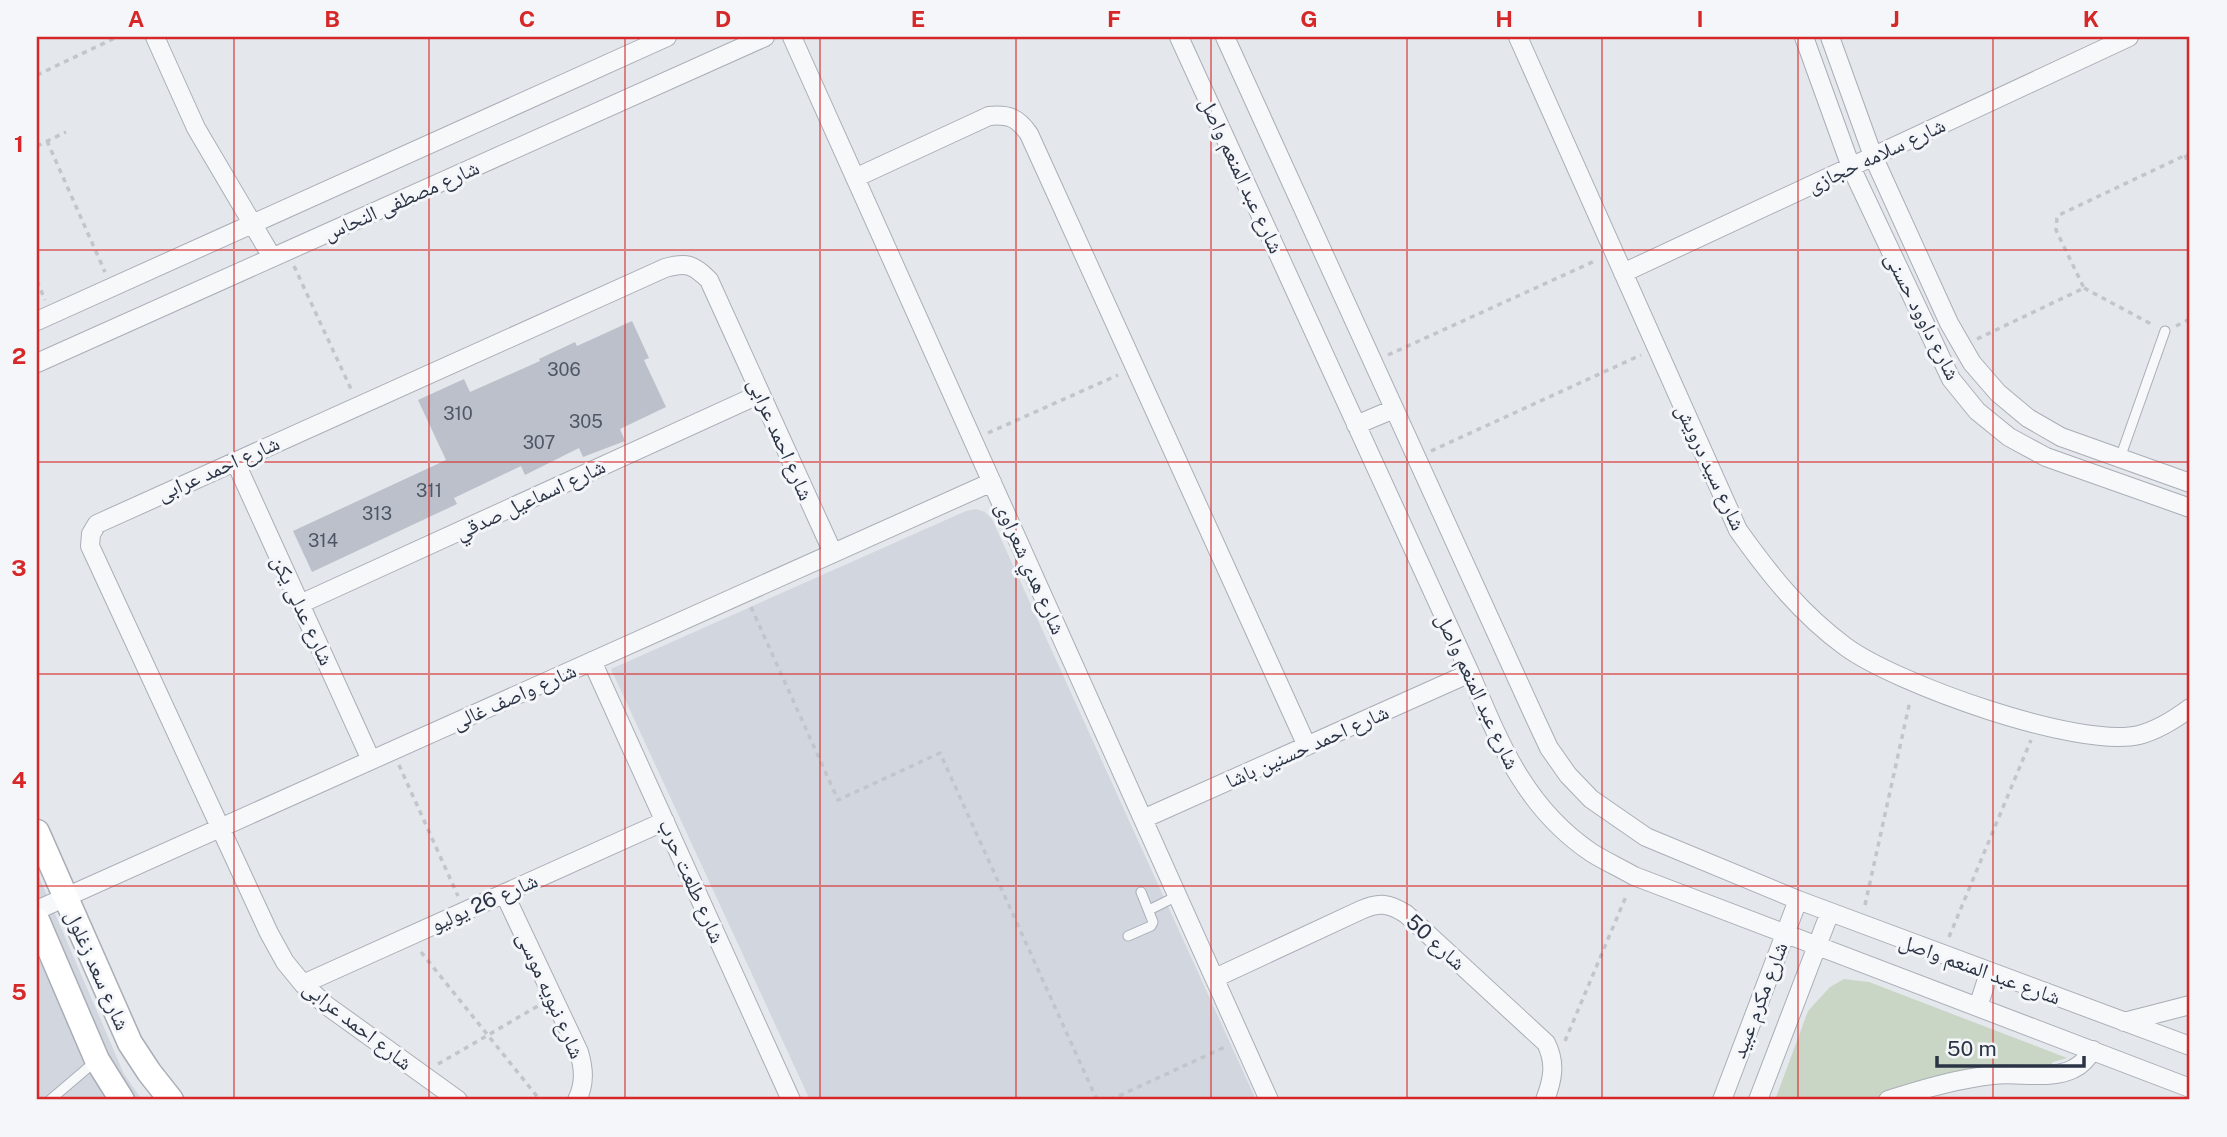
<svg xmlns="http://www.w3.org/2000/svg" width="2227" height="1137" viewBox="0 0 2227 1137" font-family="'Public Sans','Noto Naskh Arabic',sans-serif">
	<rect width="100%" height="100%" fill="#e4e7ec"/>
	<path fill="#d2d6de" d="M976 509 985 512 992 519 1256 1100H810L611 669 966 511Z
		M37 872 124 1074 142 1100H37Z"/>
	<path fill="#c9d6c5" d="M1844 979 1869 982 2067 1058 2053 1062 2046 1071 1907 1085 1873 1100H1775L1808 1011 1830 987Z"/>
	<path fill="#bbc0ca" d="M632 321 649 358 644 360 666 407 620 429 625 441 583 457 579 448 525 475 521 466 454 498 457 504 312 572 293 531 446 460 418 400 464 379 470 392 540 361 539 359 575 342 577 346Z"/>
	<g fill="none" stroke-linecap="round" stroke-linejoin="round">
		<defs>
			<path id="lane" d="M2120 458 2165 331
				M1149 910 1177 896
				M1128 936 1151 926 1153 922 1141 892
				M50 1100 97 1060"/>
			<path id="street" d="M155 37 196 128 272 257
				M792 37 1269 1100
				M1179 37 1470 673C1500 744 1525 808 1592 853 1605 861 1620 868 1634 876L2190 1088
				M1225 37 1535 718 1549 748 1568 775 1591 799 1646 837 1798 900 2190 1046
				M1518 37 1738 530C1770 575 1801 614 1846 647 1897 684 2078 749 2139 735 2158 730 2174 720 2190 708
				M1804 37 1851 167 1951 379 1977 411 2009 437 2046 457 2190 508
				M1830 37 1873 156 1949 323 1972 363 1998 393 2028 418 2061 437 2190 483
				M855 178 989 116C1009 114 1018 118 1029 134L1307 746
				M1623 273 2129 37
				M37 321 667 37
				M37 363 765 37
				M1356 425 1394 409
				M235 461 371 760
				M300 604 760 394
				M592 661 791 1100
				M1143 819 1470 673
				M504 893 579 1052C584 1069 585 1084 577 1100
				M37 910 992 482
				M1215 978 1361 910C1379 902 1389 903 1406 914L1546 1043C1556 1063 1553 1079 1545 1100
				M303 984 665 821
				M1978 1007 1989 973
				M2124 1022 2190 1005
				M458 1100 326 1005 303 984 285 962 269 933 90 546 91 534 97 524 665 268C686 262 693 264 709 280L833 553
				M1722 1100 1798 900
				M1758 1100 1830 912
				M1888 1100C1922 1089 1956 1079 1993 1075 2017 1072 2052 1080 2073 1069 2082 1065 2087 1058 2093 1050"/>
			<path id="secondary" d="M37 832 130 1043 149 1072 171 1100
				M37 920 97 1060 122 1100"/>
		</defs>
		<use href="#lane" stroke="#a9aeb7" stroke-width="11"/>
		<use href="#street" stroke="#a9aeb7" stroke-width="20"/>
		<use href="#secondary" stroke="#a9aeb7" stroke-width="27"/>
		<path stroke="#c2c5cb" stroke-width="3.5" stroke-dasharray="5 5" stroke-linecap="butt" d="M37 75 117 37
			M47 141 105 272
			M37 146 66 132
			M2185 155 2190 168
			M294 266 351 389
			M37 281 45 300
			M2084 288 2153 325
			M2176 326 2190 319
			M1977 339 2084 288 2056 230 2057 218 2059 215 2190 153
			M1388 355 1597 260
			M988 433 1118 375
			M1431 451 1641 355
			M751 607 838 800 940 753 1097 1100
			M399 765 458 896
			M1865 905 1910 701
			M1949 937 2031 740
			M421 952 540 1100
			M1565 1041 1627 894
			M438 1064 538 1006
			M1110 1100 1225 1047"/>
		<use href="#lane" stroke="#f7f8fa" stroke-width="9"/>
		<use href="#street" stroke="#f7f8fa" stroke-width="18"/>
		<use href="#secondary" stroke="#fff" stroke-width="24"/>
	</g>
	<path fill="none" stroke="#d62828" stroke-width="2" stroke-opacity="0.55" d="M234 37V1100M429 37V1100M625 37V1100M820 37V1100M1016 37V1100M1211 37V1100M1407 37V1100M1602 37V1100M1798 37V1100M1993 37V1100M37 250H2190M37 462H2190M37 674H2190M37 886H2190"/>
	<g text-anchor="middle" dominant-baseline="central" stroke-width="6" stroke-linejoin="round" paint-order="stroke">
		<g font-size="18" fill="#4f5766">
			<text x="564" y="369">306</text>
			<text x="458" y="413">310</text>
			<text x="586" y="421">305</text>
			<text x="539" y="442">307</text>
			<text x="429" y="490">311</text>
			<text x="377" y="513">313</text>
			<text x="323" y="540">314</text>
		</g>
		<g font-size="21" fill="#2b3445" stroke="#f4f6f9">
			<text transform="translate(1876 155) rotate(-25)">شارع سلامه حجازى</text>
			<text transform="translate(1242 175) rotate(65)">شارع عبد المنعم واصل</text>
			<text transform="translate(401 200) rotate(-24)">شارع مصطفى النحاس</text>
			<text transform="translate(1923 316) rotate(63)">شارع داوود حسنى</text>
			<text transform="translate(781 439) rotate(66)">شارع احمد عرابى</text>
			<text transform="translate(1711 467) rotate(65)">شارع سيد درويش</text>
			<text transform="translate(218 468) rotate(-24)">شارع احمد عرابى</text>
			<text transform="translate(530 499) rotate(-25)">شارع اسماعيل صدقي</text>
			<text transform="translate(1031 568) rotate(66)">شارع هدي شعراوى</text>
			<text transform="translate(303 610) rotate(65)">شارع عدلى يكن</text>
			<text transform="translate(1478 691) rotate(65)">شارع عبد المنعم واصل</text>
			<text transform="translate(514 696) rotate(-24)">شارع واصف غالى</text>
			<text transform="translate(1307 746) rotate(-24)">شارع احمد حسنين باشا</text>
			<text transform="translate(692 881) rotate(66)">شارع طلعت حرب</text>
			<text transform="translate(484 902) rotate(-24)">شارع 26 يوليو</text>
			<text transform="translate(1436 942) rotate(42)">شارع 50</text>
			<text transform="translate(1980 969) rotate(20)">شارع عبد المنعم واصل</text>
			<text transform="translate(98 970) rotate(66)">شارع سعد زغلول</text>
			<text transform="translate(551 995) rotate(66)">شارع نبويه موسى</text>
			<text transform="translate(1759 1000) rotate(-69)">شارع مكرم عبيد</text>
			<text transform="translate(358 1025) rotate(38)">شارع احمد عرابى</text>
		</g>
	</g>
	<rect width="2227" height="1137" fill="none" stroke="#f4f6f9" stroke-width="77"/>
	<path d="M1937 1056v10h147v-10" fill="none" stroke="#2b3445" stroke-width="3.5"/>
	<text x="1947" y="1056" font-size="21" fill="#2b3445" stroke="#f4f6f9" stroke-width="5" paint-order="stroke">50 m</text>
	<rect x="38" y="38" width="2150" height="1060" fill="none" stroke="#d62828" stroke-width="2.5"/>
	<g font-size="23" text-anchor="middle" font-weight="bold" fill="#d62828">
		<text x="136" y="27">A</text>
		<text x="332" y="27">B</text>
		<text x="527" y="27">C</text>
		<text x="723" y="27">D</text>
		<text x="918" y="27">E</text>
		<text x="1114" y="27">F</text>
		<text x="1309" y="27">G</text>
		<text x="1504" y="27">H</text>
		<text x="1700" y="27">I</text>
		<text x="1895" y="27">J</text>
		<text x="2091" y="27">K</text>
		<text x="19" y="152">1</text>
		<text x="19" y="364">2</text>
		<text x="19" y="576">3</text>
		<text x="19" y="788">4</text>
		<text x="19" y="1000">5</text>
	</g>
</svg>
